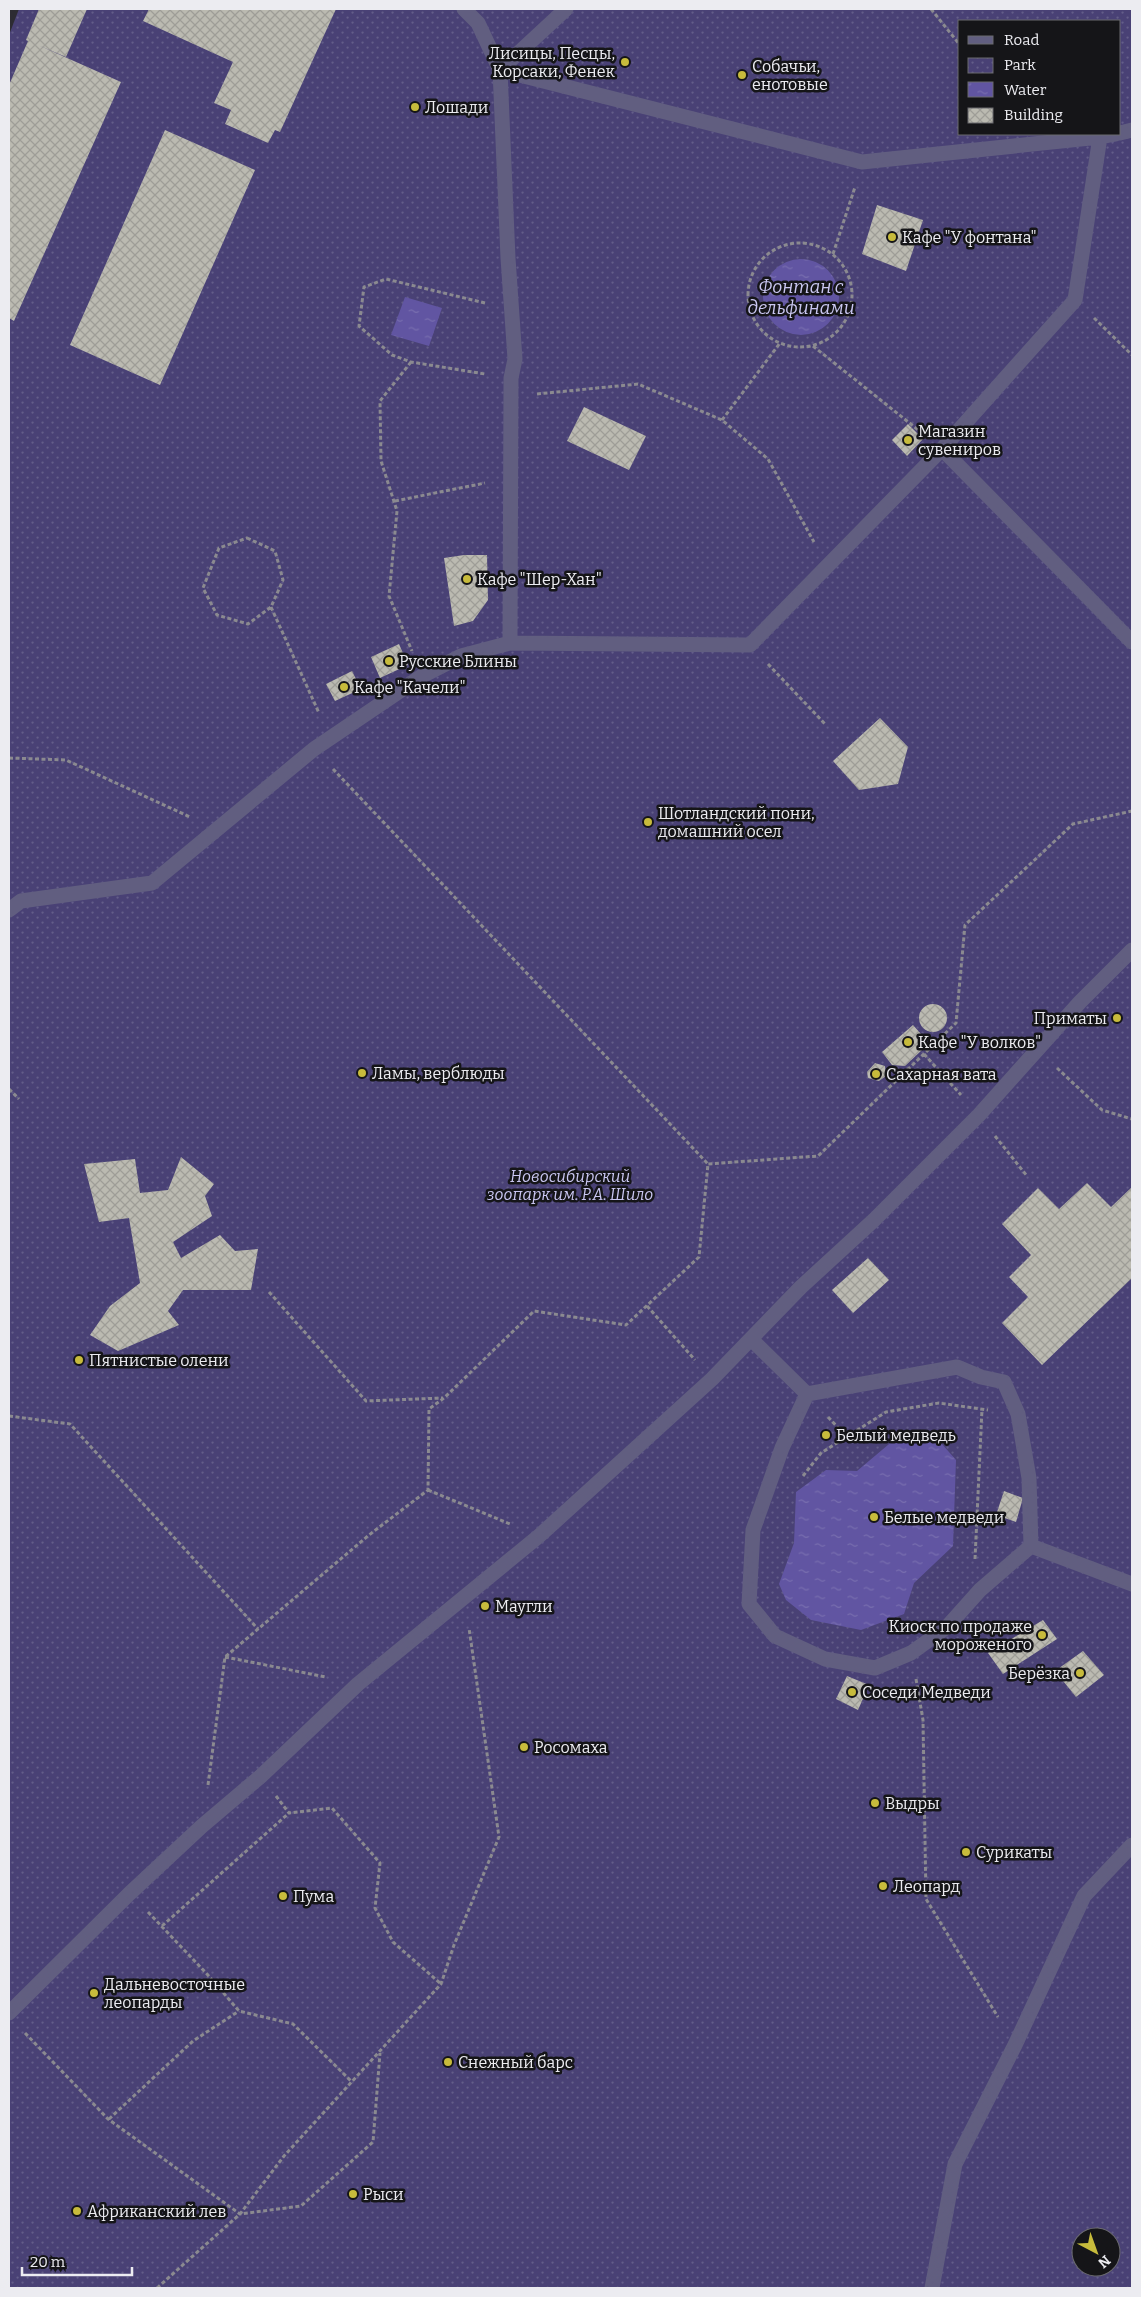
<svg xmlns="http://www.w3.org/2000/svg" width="1141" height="2297" viewBox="0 0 1141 2297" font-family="Bitter,serif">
	<defs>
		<pattern id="park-dots" width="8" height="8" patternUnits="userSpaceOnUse" patternTransform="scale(1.25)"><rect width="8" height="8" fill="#494175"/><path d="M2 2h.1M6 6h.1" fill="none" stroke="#635d89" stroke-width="1.8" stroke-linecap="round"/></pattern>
		<pattern id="water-ripples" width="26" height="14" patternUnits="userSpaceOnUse" patternTransform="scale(1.25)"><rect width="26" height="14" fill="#6155a2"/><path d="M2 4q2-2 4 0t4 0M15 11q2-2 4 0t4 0" fill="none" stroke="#786eaf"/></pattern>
		<pattern id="building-cross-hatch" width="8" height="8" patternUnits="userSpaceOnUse" patternTransform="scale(1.25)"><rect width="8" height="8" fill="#bbbab1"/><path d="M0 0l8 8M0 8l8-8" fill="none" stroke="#9e9d97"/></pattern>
	</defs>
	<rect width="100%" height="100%" fill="#2d2c33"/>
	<path fill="url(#park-dots)" fill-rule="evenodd" d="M19 9H1132V2288H9V35ZM960 21H1120V134H960ZM1081 2237H1111V2267H1081Z"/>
	<path fill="url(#water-ripples)" d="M763 297a38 38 0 1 1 76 0a38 38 0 1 1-76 0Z
		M405 297 442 308 429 346 391 335Z
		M901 1434 934 1435 956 1460 953 1546 914 1583 904 1614 861 1630 811 1620 786 1600 779 1584 794 1543 796 1492 826 1470 857 1471Z"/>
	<path fill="url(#building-cross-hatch)" d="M39 9H87L66 57 38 45 121 82 14 321 9 318V85L28 41 26 40Z
		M149 9H336L280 132 275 130 268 143 225 124 231 110 214 103 233 62 143 21Z
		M165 130 255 170 160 385 70 345Z
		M877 205 923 220 906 271 862 254Z
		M584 407 646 436 629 470 567 441Z
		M908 424 923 439 907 456 892 440Z
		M464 555H487L488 600 473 621 454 626 444 558Z
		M399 644 408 665 380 678 371 657Z
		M352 671 361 689 335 701 326 684Z
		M880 718 908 747 898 784 859 790 833 761Z
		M919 1018a14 14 0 1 1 28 0a14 14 0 1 1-28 0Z
		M913 1025 921 1034 923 1049 905 1066 892 1065 882 1052Z
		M875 1063 885 1066 886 1076 879 1081 868 1078 867 1072Z
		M181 1157 214 1184 205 1196 212 1216 173 1242 181 1258 220 1235 235 1251 258 1249 251 1290H183L168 1311 179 1325 118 1351 90 1335 110 1306 140 1283 129 1218 99 1222 84 1164 135 1159 140 1193 168 1190Z
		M1087 1183 1111 1207 1132 1187V1278L1042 1365 1002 1323 1028 1297 1009 1277 1031 1255 1002 1224 1038 1188 1059 1209Z
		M868 1258 889 1280 853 1313 832 1290Z
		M1004 1491 1023 1498 1016 1522 996 1515Z
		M1043 1620 1057 1639 1003 1674 988 1653Z
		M1083 1651 1104 1675 1076 1697 1055 1671Z
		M847 1676 869 1685 858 1710 836 1699Z"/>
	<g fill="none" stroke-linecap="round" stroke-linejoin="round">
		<path stroke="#8b8a90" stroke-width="3" stroke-dasharray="4 2.5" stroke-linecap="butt" d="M931 9 960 45
			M748 295a52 52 0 1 1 104 0a52 52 0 1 1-104 0Z
			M833 254 855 187
			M485 303 386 279 364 287 359 326 392 355 411 362 485 374
			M1094 318 1132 355
			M813 346 922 433
			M411 362 380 401 381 461 397 511 389 596 412 651
			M537 394 638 384 722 420 768 459 814 542
			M722 420 780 343
			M395 501 485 483
			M247 538 275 551 283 580 271 607 248 624 217 615 203 588 219 548Z
			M271 607 319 713
			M768 664 826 725
			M9 758 66 760 190 817
			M333 769 708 1164
			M924 1054 961 1095
			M1057 1068 1102 1110 1132 1119
			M9 1089 19 1099
			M995 1136 1027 1176
			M269 1292 366 1401 443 1398
			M647 1306 695 1360
			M9 1416 70 1424 258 1629
			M828 1417 847 1437
			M803 1476 821 1453 886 1412 939 1403 988 1410
			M428 1490 510 1524
			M975 1559 982 1409
			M225 1657 326 1677
			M916 1679 923 1720 926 1899 998 2017
			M208 1785 225 1657 369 1535 428 1490 429 1409 444 1398 534 1311 626 1325 699 1257 708 1164 818 1156 956 1023 965 925 1073 824 1132 811
			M276 1796 289 1813 332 1808 380 1863 375 1908 393 1942 441 1984
			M148 1912 207 1974 239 2011 293 2024 351 2081
			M162 1926 289 1813
			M25 2033 108 2119 240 2214 301 2206 373 2142 380 2053
			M109 2119 193 2041 239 2011
			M157 2288 240 2214 284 2156 441 1984 454 1945 499 1837 469 1628"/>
		<path stroke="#615e80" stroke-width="15" d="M464 9 478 23 500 70 508 258 515 359 511 378 510 643
			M500 70 862 162 1100 137
			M500 70 566 9
			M1120 133 1132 130
			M1116 134 1100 137 1075 300 942 449 1132 642
			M9 910 21 901 152 883 314 749 422 676 461 656 510 643 750 645 942 449
			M751 1339 807 1394 957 1367 981 1377 1004 1382 1018 1414 1029 1478 1031 1546 980 1590 947 1627 911 1653 875 1668 825 1659 775 1636 749 1604 753 1530 782 1448 807 1394
			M1031 1546 1132 1584
			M9 2013 129 1894 202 1826 261 1776 358 1684 539 1536 712 1379 801 1287 874 1220 979 1115 1080 1002 1132 950
			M932 2288 955 2164 1015 2045 1084 1896 1132 1845"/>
	</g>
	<g fill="#c7bb3c" stroke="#151518" stroke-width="2">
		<circle cx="625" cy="62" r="5"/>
		<circle cx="742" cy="75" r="5"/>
		<circle cx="415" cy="107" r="5"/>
		<circle cx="892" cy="237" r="5"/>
		<circle cx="908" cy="440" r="5"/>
		<circle cx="467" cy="579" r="5"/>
		<circle cx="389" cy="661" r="5"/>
		<circle cx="344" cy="687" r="5"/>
		<circle cx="648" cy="822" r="5"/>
		<circle cx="1117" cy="1018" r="5"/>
		<circle cx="908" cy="1042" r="5"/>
		<circle cx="362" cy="1073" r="5"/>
		<circle cx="876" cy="1074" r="5"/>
		<circle cx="79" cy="1360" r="5"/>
		<circle cx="826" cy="1435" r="5"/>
		<circle cx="874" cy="1517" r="5"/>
		<circle cx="485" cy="1606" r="5"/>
		<circle cx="1042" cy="1635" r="5"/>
		<circle cx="1080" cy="1673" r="5"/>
		<circle cx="852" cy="1692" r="5"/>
		<circle cx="524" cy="1747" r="5"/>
		<circle cx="875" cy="1803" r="5"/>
		<circle cx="966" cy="1852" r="5"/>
		<circle cx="883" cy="1886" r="5"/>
		<circle cx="283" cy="1896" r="5"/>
		<circle cx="94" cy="1993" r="5"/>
		<circle cx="448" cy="2062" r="5"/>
		<circle cx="353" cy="2194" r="5"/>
		<circle cx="77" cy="2211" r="5"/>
	</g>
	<g text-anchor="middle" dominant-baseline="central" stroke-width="5" stroke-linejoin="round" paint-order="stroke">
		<g font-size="16" fill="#ececf1" stroke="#151518" text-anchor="start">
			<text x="615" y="53" text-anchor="end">Лисицы, Песцы,<tspan x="615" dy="18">Корсаки, Фенек</tspan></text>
			<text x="752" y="66">Собачьи,<tspan x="752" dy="18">енотовые</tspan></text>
			<text x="425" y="107">Лошади</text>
			<text x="902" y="237">Кафе "У фонтана"</text>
			<text x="918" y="431">Магазин<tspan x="918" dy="18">сувениров</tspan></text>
			<text x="477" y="579">Кафе "Шер-Хан"</text>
			<text x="399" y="661">Русские Блины</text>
			<text x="354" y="687">Кафе "Качели"</text>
			<text x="658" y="813">Шотландский пони,<tspan x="658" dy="18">домашний осел</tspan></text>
			<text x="1107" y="1018" text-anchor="end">Приматы</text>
			<text x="918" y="1042">Кафе "У волков"</text>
			<text x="372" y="1073">Ламы, верблюды</text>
			<text x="886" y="1074">Сахарная вата</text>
			<text x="89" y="1360">Пятнистые олени</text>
			<text x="836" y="1435">Белый медведь</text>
			<text x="884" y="1517">Белые медведи</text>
			<text x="495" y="1606">Маугли</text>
			<text x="1032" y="1626" text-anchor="end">Киоск по продаже<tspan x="1032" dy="18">мороженого</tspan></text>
			<text x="1070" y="1673" text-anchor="end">Берёзка</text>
			<text x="862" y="1692">Соседи Медведи</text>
			<text x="534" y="1747">Росомаха</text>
			<text x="885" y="1803">Выдры</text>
			<text x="976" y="1852">Сурикаты</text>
			<text x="893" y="1886">Леопард</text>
			<text x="293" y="1896">Пума</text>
			<text x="104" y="1984">Дальневосточные<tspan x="104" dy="18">леопарды</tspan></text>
			<text x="458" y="2062">Снежный барс</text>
			<text x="363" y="2194">Рыси</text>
			<text x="87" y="2211">Африканский лев</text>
		</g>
		<g font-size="16" font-style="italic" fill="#c9c6f1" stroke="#151518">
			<text x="570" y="1176">Новосибирский<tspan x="570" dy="18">зоопарк им. Р.А. Шило</tspan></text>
		</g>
		<g font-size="18" font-style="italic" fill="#cac7f1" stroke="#151518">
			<text x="801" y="287">Фонтан с<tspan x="801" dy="21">дельфинами</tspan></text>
		</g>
	</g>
	<rect width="1141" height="2297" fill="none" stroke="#ececf1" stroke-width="20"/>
	<rect x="958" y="20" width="162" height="115" fill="#151518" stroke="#6b6b6f"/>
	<rect x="968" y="36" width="25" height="8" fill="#615e80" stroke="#6b6b6f"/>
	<text x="1004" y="45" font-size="15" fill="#ececf1">Road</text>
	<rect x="968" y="58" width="25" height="15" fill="url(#park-dots)" stroke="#6b6b6f"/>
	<text x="1004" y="70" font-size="15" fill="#ececf1">Park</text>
	<rect x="968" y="82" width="25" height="15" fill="url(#water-ripples)" stroke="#6b6b6f"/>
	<text x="1004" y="95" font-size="15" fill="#ececf1">Water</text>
	<rect x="968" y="108" width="25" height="15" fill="url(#building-cross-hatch)" stroke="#6b6b6f"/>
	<text x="1004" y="120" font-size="15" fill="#ececf1">Building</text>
	<g transform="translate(1096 2252) rotate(139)"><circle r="24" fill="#151518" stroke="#6b6b6f"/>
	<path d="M0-4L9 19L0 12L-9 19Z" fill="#c7bb3c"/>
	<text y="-8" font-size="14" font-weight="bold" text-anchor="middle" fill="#ececf1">N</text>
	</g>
	<path d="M22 2267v8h110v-8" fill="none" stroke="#ececf1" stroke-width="2.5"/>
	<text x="30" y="2267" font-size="15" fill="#ececf1" stroke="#151518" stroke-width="4" paint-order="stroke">20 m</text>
</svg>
